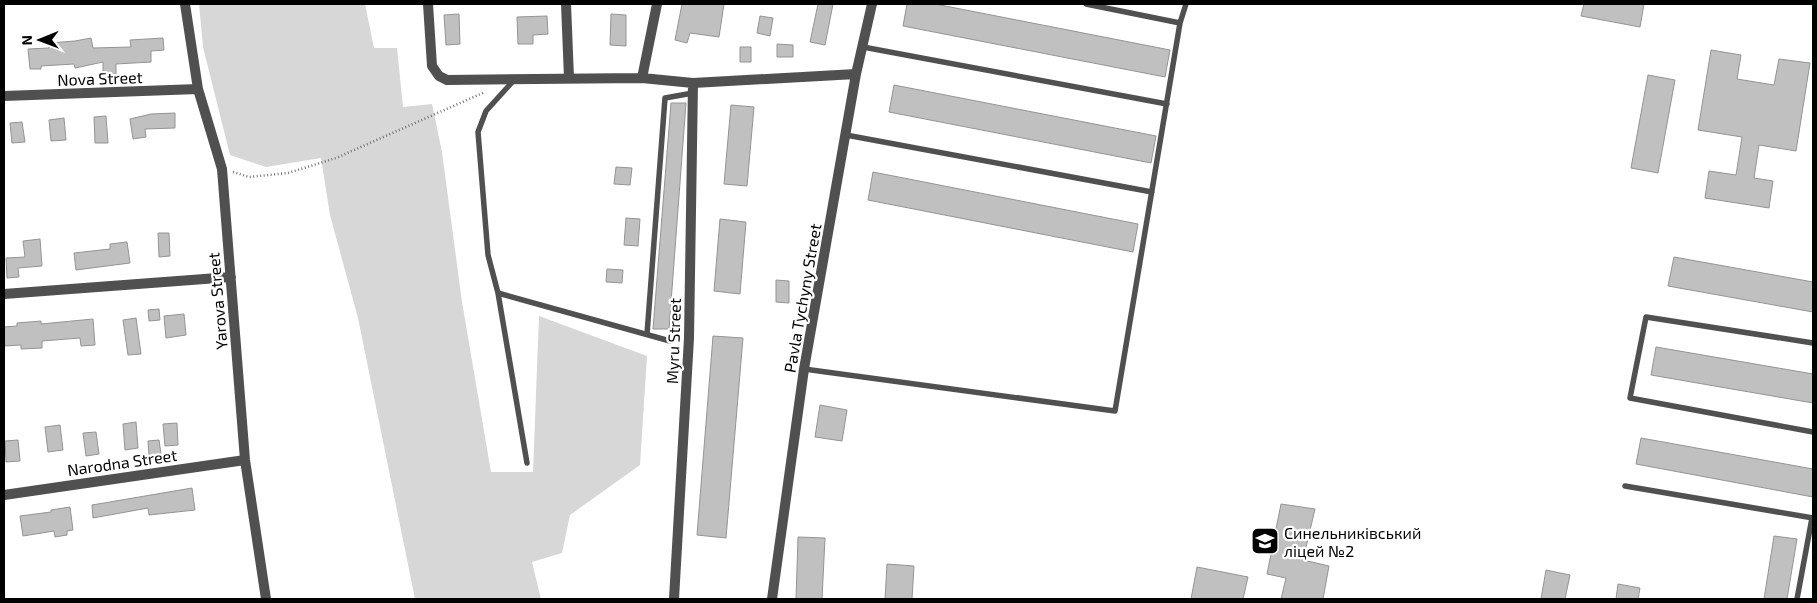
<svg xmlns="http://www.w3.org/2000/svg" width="1817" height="603" viewBox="0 0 1817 603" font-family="'Exo 2',sans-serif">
	<rect width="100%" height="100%" fill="#fff"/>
	<path fill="#d7d7d7" d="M199 4H365L374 48H397L403 107 432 104 442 152 462 302 491 472H533L539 316 647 356 640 465 570 515 562 553 532 562 541 599H415L358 318 330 215 321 158 266 167 230 155 203 47Z"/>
	<path fill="#c0c0c0" stroke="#949494" d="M682 4H724L719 37 690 33 687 43 675 40Z
		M818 4H833L825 45 810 42Z
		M907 4H935L1170 50 1165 77 903 26Z
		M1584 4H1644L1640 27 1581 16Z
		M459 14 460 44 446 45 444 15Z
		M611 14 626 15V46L610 45Z
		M547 16 548 34 533 35V44H518L517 17Z
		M760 16 773 18 770 36 757 33Z
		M91 38 93 48 131 47 130 40 163 38 164 50 151 51V62L116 64V75L103 76V62L75 68 74 64 41 66V69H30L28 49 49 48V43L75 41Z
		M777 44 793 45V57H777Z
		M740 47H751V62H740Z
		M1711 50 1741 55 1737 79 1774 85 1779 59 1810 63 1796 151 1759 145 1754 178 1773 181 1769 208 1705 198 1709 171 1736 175 1742 137 1698 130Z
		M1648 75 1675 80 1658 173 1631 168Z
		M894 85 1156 136 1151 163 889 112Z
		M671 103H686L669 329H653Z
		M731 105 754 107 747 186 724 184Z
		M175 113V128L145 129 146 137 133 139 130 119 151 114Z
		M106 116 108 143H95L94 117Z
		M64 118 66 140 51 141 49 120Z
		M22 122 25 142 12 143 10 123Z
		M616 167 632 168 630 185 614 184Z
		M873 172 1138 224 1133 252 868 200Z
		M626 218 640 219 638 246 624 245Z
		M720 219 746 222 740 294 714 291Z
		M158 233H169L170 256 159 257Z
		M40 239 42 266 18 268 19 277 7 278 6 258 25 257 23 241Z
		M127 242 130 263 76 270 74 253 110 249V244Z
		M1674 257 1813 282V312L1668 286Z
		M607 269 623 270 622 283 606 282Z
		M776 280 789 281V303L776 302Z
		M159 309 160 320 149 321 148 310Z
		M184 314 186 335 166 338 164 316Z
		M136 318 141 354 128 355 123 320Z
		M93 319 95 345 81 346 80 338 42 341V348L21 349V345L4 346V327L17 326V323L41 321V324Z
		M713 336 743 338 726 538 697 535Z
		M1656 347 1813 374V403L1651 375Z
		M820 405 847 410 842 441 815 437Z
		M136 422 138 448 125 450 123 424Z
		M177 423 178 445 165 446 163 424Z
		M60 425 63 450 48 452 45 427Z
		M96 432 99 454 86 456 83 433Z
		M1641 438 1813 469V497L1636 464Z
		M18 440 20 461 6 462 5 441Z
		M159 440 161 454 149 455 148 441Z
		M192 488 195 510 149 515 148 508 93 518 92 505Z
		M1281 504 1315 509 1303 560 1329 566 1323 599H1281L1286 578 1267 574Z
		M70 507 73 530 67 531V535L55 537 54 531 23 536 20 516 51 512V510Z
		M1774 536 1797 539 1787 599H1764Z
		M798 537 825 538 822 599H796Z
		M887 564 914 566 912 599H885Z
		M1197 567 1248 577 1243 599H1191Z
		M1546 570 1570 575 1565 599H1541Z
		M1618 584 1640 588 1638 599H1616Z"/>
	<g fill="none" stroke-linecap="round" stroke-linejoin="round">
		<path stroke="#727272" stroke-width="2.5" stroke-dasharray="1 2.5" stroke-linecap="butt" d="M233 172 249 177 288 173 336 158 485 92"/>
		<path stroke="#505050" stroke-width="5.5" d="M1086 4 1180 23
			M863 47 1167 104
			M515 79 486 111 478 132 488 255 498 293 527 463
			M846 135 1152 192
			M498 293 670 341
			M647 334 665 98 693 93
			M1813 343 1646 317 1630 398 1813 432
			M804 369 1115 411 1180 23 1186 4
			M1625 486 1813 518
			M1797 599 1812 518"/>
		<path stroke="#505050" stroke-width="10" d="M185 4 198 89 222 169 245 460 266 599
			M428 4 432 66 439 76 447 80 642 78 693 83 856 74
			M566 4 569 78
			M642 78 657 4
			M4 96 198 89
			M4 294 231 277
			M4 495 245 460
			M674 599 689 338 693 83
			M772 599 804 369 856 74 872 4"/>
	</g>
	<defs>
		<symbol id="school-square" viewBox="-11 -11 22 22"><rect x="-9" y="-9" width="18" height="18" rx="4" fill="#000" stroke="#fff"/><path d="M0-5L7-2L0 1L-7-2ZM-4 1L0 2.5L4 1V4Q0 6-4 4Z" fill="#fff"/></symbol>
	</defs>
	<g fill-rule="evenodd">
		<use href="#school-square" x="1249" y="525" width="32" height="32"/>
	</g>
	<g text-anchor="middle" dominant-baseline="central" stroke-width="4.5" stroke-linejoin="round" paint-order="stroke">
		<g font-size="16" fill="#000" stroke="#fff">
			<text transform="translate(100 78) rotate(-2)">Nova Street</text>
			<text transform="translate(802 298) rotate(-80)">Pavla Tychyny Street</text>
			<text transform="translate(217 301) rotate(-95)">Yarova Street</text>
			<text transform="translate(673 341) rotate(-88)">Myru Street</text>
			<text transform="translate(122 462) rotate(-8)">Narodna Street</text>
		</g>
		<g font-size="16" fill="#000" stroke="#fff" text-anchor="start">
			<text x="1284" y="532">Синельниківський<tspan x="1284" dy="18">ліцей №2</tspan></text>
		</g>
	</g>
	<rect width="1817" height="603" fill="none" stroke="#000000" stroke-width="10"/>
	<g transform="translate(40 40) rotate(269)" stroke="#ffffff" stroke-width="4" paint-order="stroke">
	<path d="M0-4L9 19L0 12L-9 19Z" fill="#000000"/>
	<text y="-8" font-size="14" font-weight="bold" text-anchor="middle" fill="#000000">N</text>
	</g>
</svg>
